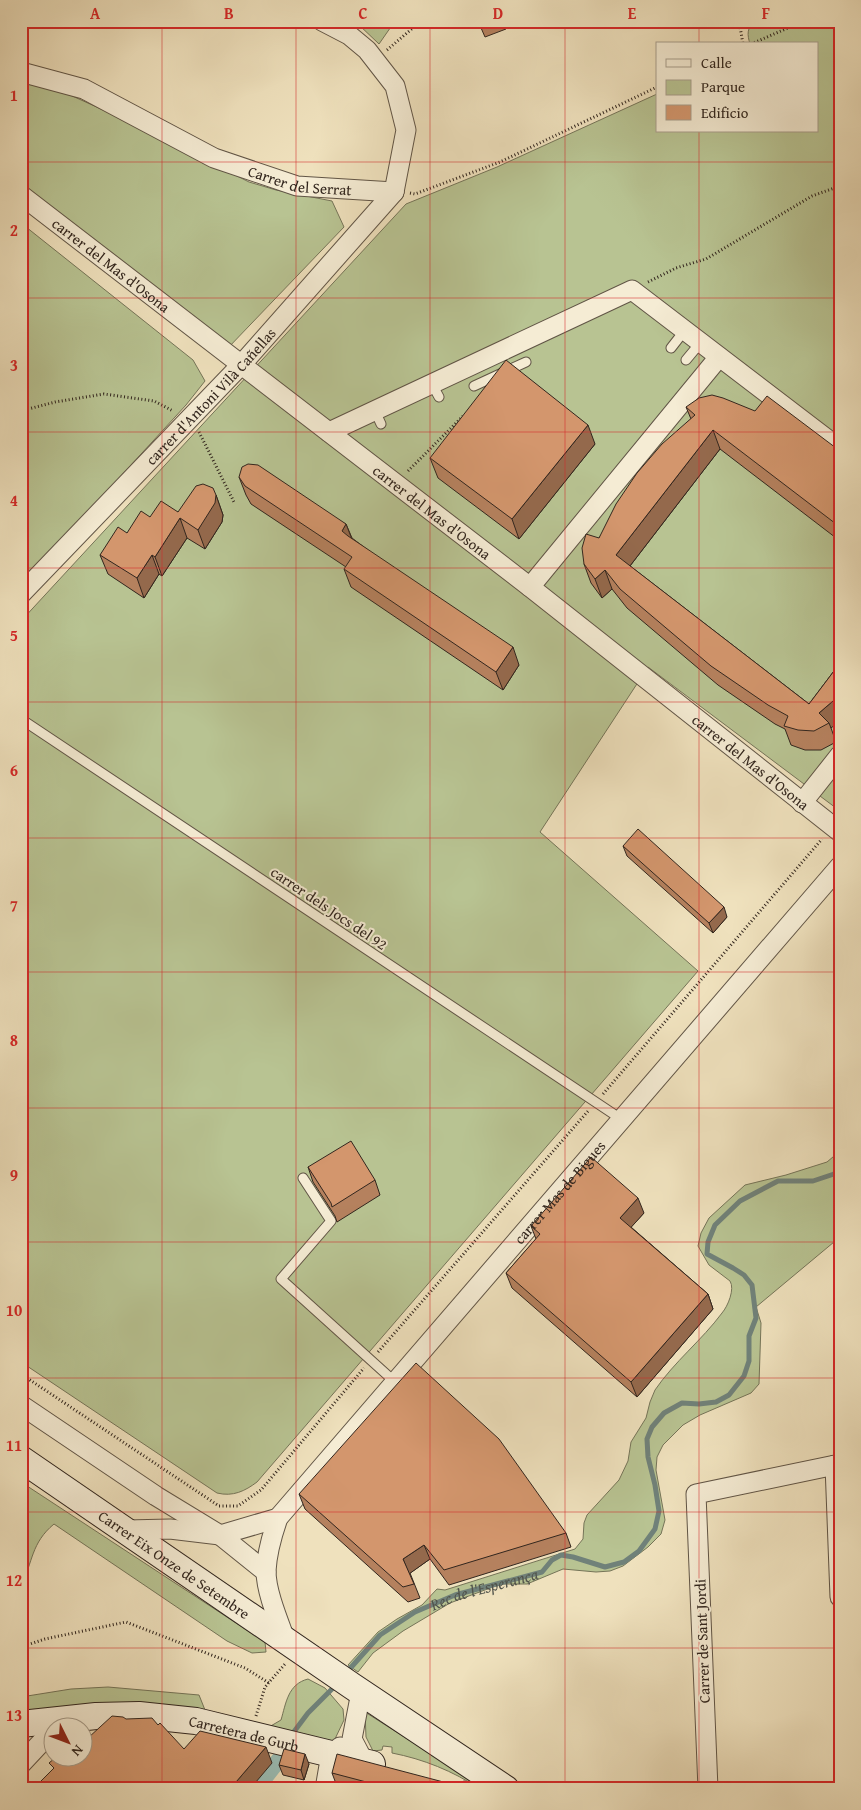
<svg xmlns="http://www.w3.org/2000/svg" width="861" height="1810" viewBox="0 0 861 1810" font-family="'Gentium Book Plus',serif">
	<rect width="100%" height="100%" fill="#efe1bd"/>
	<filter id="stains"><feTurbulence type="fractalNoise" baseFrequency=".004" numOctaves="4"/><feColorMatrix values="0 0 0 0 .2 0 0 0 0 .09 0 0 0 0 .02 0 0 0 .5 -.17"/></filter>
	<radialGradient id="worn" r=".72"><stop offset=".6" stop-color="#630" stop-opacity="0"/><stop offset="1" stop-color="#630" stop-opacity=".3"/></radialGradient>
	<path fill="#b8c392" stroke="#757458" d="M352 21H395L379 44 358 24Z
		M754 21H840V811L648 667 540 832 698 971 257 1482C245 1491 233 1497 217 1493L21 1362V621L406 204 497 167 657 94V131H817V44H750C747 34 747 29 754 21Z
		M21 81 59 90 130 122 249 182 276 190 332 201 344 227 227 349 21 184Z
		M21 223 193 360 205 381 186 405 21 585Z
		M840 1151V1237L756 1307 761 1323 759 1384 751 1393 700 1415 683 1425 663 1445 657 1457 656 1470 665 1520 661 1534 648 1547 623 1566 610 1571 596 1572 563 1569 527 1584H501L450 1603 403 1631 373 1653 358 1672 348 1665 378 1632 397 1619 422 1605 437 1589 445 1590 461 1585 575 1549 583 1539 584 1523 587 1515 619 1480 628 1461 631 1442 646 1418 650 1402 655 1390C674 1362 702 1340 722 1313 728 1306 735 1289 730 1281L709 1265 698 1246 701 1233 709 1218 745 1185 786 1175 827 1162Z
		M21 1482 265 1642 266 1652 252 1653 227 1641 54 1524C31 1543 33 1562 21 1586Z
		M308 1679 325 1688 343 1709 344 1720 324 1762 194 1726 21 1729V1697L71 1689 108 1687 199 1695 205 1710 269 1727 281 1720C286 1703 288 1684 308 1679Z
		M365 1712 486 1789H480C453 1771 423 1759 392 1753V1747L383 1746 382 1750 373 1751 366 1737Z
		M279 1758 285 1762 264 1789H254Z"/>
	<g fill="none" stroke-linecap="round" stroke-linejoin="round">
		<g stroke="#708179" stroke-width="5">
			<path id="s1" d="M346 1673 380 1635 415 1612 455 1595 542 1572 552 1560 561 1555 573 1557 605 1567 624 1562 639 1551 655 1529 659 1511 655 1485 648 1457 647 1439 652 1427 664 1413 682 1403 699 1404 716 1402 729 1395 744 1376 749 1361V1336L756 1318 752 1285 744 1275 733 1268 707 1254 708 1242 715 1225 740 1201 778 1181H813L834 1174 840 1168"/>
			<path d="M290 1737 308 1713 336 1685"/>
		</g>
		<path stroke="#9abdb5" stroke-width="16" d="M256 1789 285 1752"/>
		<defs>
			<path id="lane" d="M671 348 685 330
				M686 360 701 342
				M432 384 439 397
				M474 386 526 362
				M375 411 381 424
				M21 719 621 1119
				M303 1178 331 1221 281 1279 395 1382"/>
			<g id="street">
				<path d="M322 21 349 35 367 50 395 86 406 130 394 192"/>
				<path id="s2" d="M21 72 84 89 214 158 297 186 394 192"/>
				<path id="s3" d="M21 195 530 587 840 832"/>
				<path d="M329 432 632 290 840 449"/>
				<path d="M530 587 719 357"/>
				<path id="s4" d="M21 594 241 365 394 192"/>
				<path d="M802 803 840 755"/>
				<path d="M21 1405 156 1496 220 1535 266 1572"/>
				<path d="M835 1465 840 1597"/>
				<path d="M126 1530 170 1529 220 1535 278 1518"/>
				<path id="s5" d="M285 1639C278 1620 266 1591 266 1571 267 1553 272 1535 278 1518L840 866"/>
				<path d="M361 1692 352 1739 364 1762"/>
				<path d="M21 1764 50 1733 56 1719"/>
				<path d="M325 1789 331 1754 340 1747"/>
				<path d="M708 1789 696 1494 840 1464"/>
			</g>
			<g id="secondary">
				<path id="s6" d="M21 1459 352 1686 506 1789"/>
				<path id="s7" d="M21 1724 96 1716 139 1715 196 1721 372 1764"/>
			</g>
		</defs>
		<use href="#lane" stroke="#615546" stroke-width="11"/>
		<use href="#street" stroke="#615546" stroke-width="21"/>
		<use href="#secondary" stroke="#32261e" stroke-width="28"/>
		<path stroke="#32261e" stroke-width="3" stroke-dasharray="1 2.5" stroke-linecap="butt" d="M739 21 743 44
			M751 44 804 21
			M387 50 421 21
			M410 193 415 194 500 162 657 87
			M648 282 676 268 706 259 812 196 840 186
			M21 411 55 402 104 394 154 401 173 411
			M199 432 235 504
			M408 471 463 416
			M603 1094 822 839
			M378 1352 589 1110
			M21 1374 219 1506H238L261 1490 364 1368
			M21 1647 45 1639 126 1622 245 1668 269 1683
			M256 1716 265 1687 285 1664"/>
		<use href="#lane" stroke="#f5ecd4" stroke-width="9"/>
		<use href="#street" stroke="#f5ecd4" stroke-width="19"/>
		<use href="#secondary" stroke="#f5ecd4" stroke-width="26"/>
	</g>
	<path fill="#b5815e" stroke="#32261e" d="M478 21H510L504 23 506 29 485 37Z
		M686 407 840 451V541L720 449 630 566 809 704 840 663 831 728 836 742 821 750H805L791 745 785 729 775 724 718 685 627 608 612 589 602 598 591 583 584 564 599 538 691 419Z
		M595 444 519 539 438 478 430 458Z
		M239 477 346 524 352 538 519 665 503 690 351 587 344 569 346 567 251 504 246 495Z
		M216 495 223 515 222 522 205 549 187 538 162 576 159 574 144 598 108 574 100 555 127 533 150 517 178 512Z
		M623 846 727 917 713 933 627 856Z
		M308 1167 375 1180 380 1195 337 1222 335 1216 313 1182Z
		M644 1213 631 1227 708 1294 713 1309 637 1397 512 1288 506 1273 536 1239 531 1226Z
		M299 1494 566 1533 571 1547 449 1585 430 1559 410 1573 420 1598 408 1602 305 1509Z
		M309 1764 304 1780 283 1775 279 1765Z
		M332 1773 451 1784 471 1789H338Z"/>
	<path fill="#94694c" stroke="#32261e" d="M588 425 595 444 519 539 512 519Z
		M713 430 720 449 623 575 616 555Z
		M216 495 223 515 222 522 205 549 198 530Z
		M180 518 187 538 162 576 155 557Z
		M346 524 353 542 342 531Z
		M152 555 159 574 144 598 137 578Z
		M605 570 612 589 602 598 595 579Z
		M513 647 519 665 503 690 496 672Z
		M840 695V721L831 728 829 723 819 713Z
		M724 907 727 917 713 933 709 923Z
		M638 1198 644 1213 626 1233 620 1218Z
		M708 1294 713 1309 637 1397 631 1382Z
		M424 1545 430 1559 409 1574 403 1559Z
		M266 1747 272 1763 250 1789H230Z
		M305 1754 309 1764 304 1780 301 1770Z
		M468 1782 471 1789H466Z"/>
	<path fill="#d3966d" stroke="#32261e" d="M506 360 588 425 512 519 430 458Z
		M712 395 723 398 755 411 767 396 840 451V527L713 430 616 555 809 704 840 663V695L819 713 829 723 814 731 798 730 784 726 788 716 768 705 711 666 620 589 605 570 595 579 584 564 582 548 586 534 599 538 616 504 637 473 662 444 695 415 686 407 699 398Z
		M248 464 258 465 346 524 342 531 348 536 513 647 496 672 344 569 352 557 245 486 239 477 242 467Z
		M203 484 213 488 216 495 215 503 198 530 180 518 155 557 152 555 137 578 100 555 118 527 127 533 141 511 150 517 161 501 178 512 196 486Z
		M638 829 724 907 709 923 623 846Z
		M351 1141 375 1180 332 1207 331 1203 308 1167Z
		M591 1157 638 1198 620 1218 708 1294 631 1382 506 1273 540 1234 531 1226Z
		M416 1363 499 1439 566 1533 444 1570 424 1545 403 1559 414 1584 403 1587 299 1494Z
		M112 1716 123 1717 126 1719 152 1718 158 1725 160 1723 184 1749 200 1731 266 1747 230 1789H30L32 1786 34 1788 54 1768 49 1763 55 1758H82V1735L84 1734 88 1738Z
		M284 1749 305 1754 301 1770 279 1765Z
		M337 1754 451 1784H458L464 1781 468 1782 466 1789H393L332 1773Z"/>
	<path fill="none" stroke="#d62828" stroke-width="1" stroke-opacity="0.55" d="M162 21V1789M296 21V1789M430 21V1789M565 21V1789M699 21V44M699 131V1789M21 162H840M21 298H840M21 432H840M21 568H840M21 702H840M21 838H840M21 972H840M21 1108H840M21 1242H840M21 1378H840M21 1512H840M21 1648H840"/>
	<g text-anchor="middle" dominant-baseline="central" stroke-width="4" stroke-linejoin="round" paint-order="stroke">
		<g font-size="15" fill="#32261e" stroke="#f5ecd4">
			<text stroke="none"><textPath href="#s2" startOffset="302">Carrer del Serrat</textPath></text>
			<text stroke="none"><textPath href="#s3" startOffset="114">carrer del Mas d'Osona</textPath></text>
			<text stroke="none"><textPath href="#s4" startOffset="274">carrer d'Antoni Vilà Cañellas</textPath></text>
			<text stroke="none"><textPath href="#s3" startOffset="519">carrer del Mas d'Osona</textPath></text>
			<text stroke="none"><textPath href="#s3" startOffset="924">carrer del Mas d'Osona</textPath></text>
			<text transform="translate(329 908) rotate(34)">carrer dels Jocs del 92</text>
			<text stroke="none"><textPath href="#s5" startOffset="556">carrer Mas de Bigues</textPath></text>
			<text stroke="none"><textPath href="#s6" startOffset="186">Carrer Eix Onze de Setembre</textPath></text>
			<text transform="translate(702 1641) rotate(-92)">Carrer de Sant Jordi</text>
			<text stroke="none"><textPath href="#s7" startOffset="225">Carretera de Gurb</textPath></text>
		</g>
		<g font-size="16" font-style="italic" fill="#51534b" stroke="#f5ecd4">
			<text stroke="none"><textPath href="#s1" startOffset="166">Rec de l'Esperança</textPath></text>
		</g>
	</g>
	<rect width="861" height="1810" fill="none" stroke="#efe1bd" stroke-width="55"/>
	<rect x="656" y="42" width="162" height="90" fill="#f5ecd4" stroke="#a79d8b"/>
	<rect x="666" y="59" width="25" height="8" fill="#f5ecd4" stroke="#a79d8b"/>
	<text x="701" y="68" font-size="15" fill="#32261e">Calle</text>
	<rect x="666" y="80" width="25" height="15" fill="#b8c392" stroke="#a79d8b"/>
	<text x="701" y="92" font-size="15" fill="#32261e">Parque</text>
	<rect x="666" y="105" width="25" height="15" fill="#d3966d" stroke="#a79d8b"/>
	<text x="701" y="118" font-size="15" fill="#32261e">Edificio</text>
	<g transform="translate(68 1742) rotate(132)"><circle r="24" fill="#f5ecd4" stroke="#a79d8b"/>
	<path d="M0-4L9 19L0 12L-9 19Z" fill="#8f2418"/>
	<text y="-8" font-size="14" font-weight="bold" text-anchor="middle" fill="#32261e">N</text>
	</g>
	<rect x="28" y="28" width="806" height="1754" fill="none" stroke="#d62828" stroke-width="2"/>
	<g font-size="16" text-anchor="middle" font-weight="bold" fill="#d62828">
		<text x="95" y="19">A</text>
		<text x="229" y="19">B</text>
		<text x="363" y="19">C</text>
		<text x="498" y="19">D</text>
		<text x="632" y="19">E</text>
		<text x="766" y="19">F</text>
		<text x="14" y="101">1</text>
		<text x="14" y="236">2</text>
		<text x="14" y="371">3</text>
		<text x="14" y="506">4</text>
		<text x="14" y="641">5</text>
		<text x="14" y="776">6</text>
		<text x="14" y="911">7</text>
		<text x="14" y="1046">8</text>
		<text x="14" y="1181">9</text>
		<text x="14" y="1316">10</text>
		<text x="14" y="1451">11</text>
		<text x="14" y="1586">12</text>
		<text x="14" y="1721">13</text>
	</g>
	<rect width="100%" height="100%" filter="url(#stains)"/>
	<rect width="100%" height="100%" fill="url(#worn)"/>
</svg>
